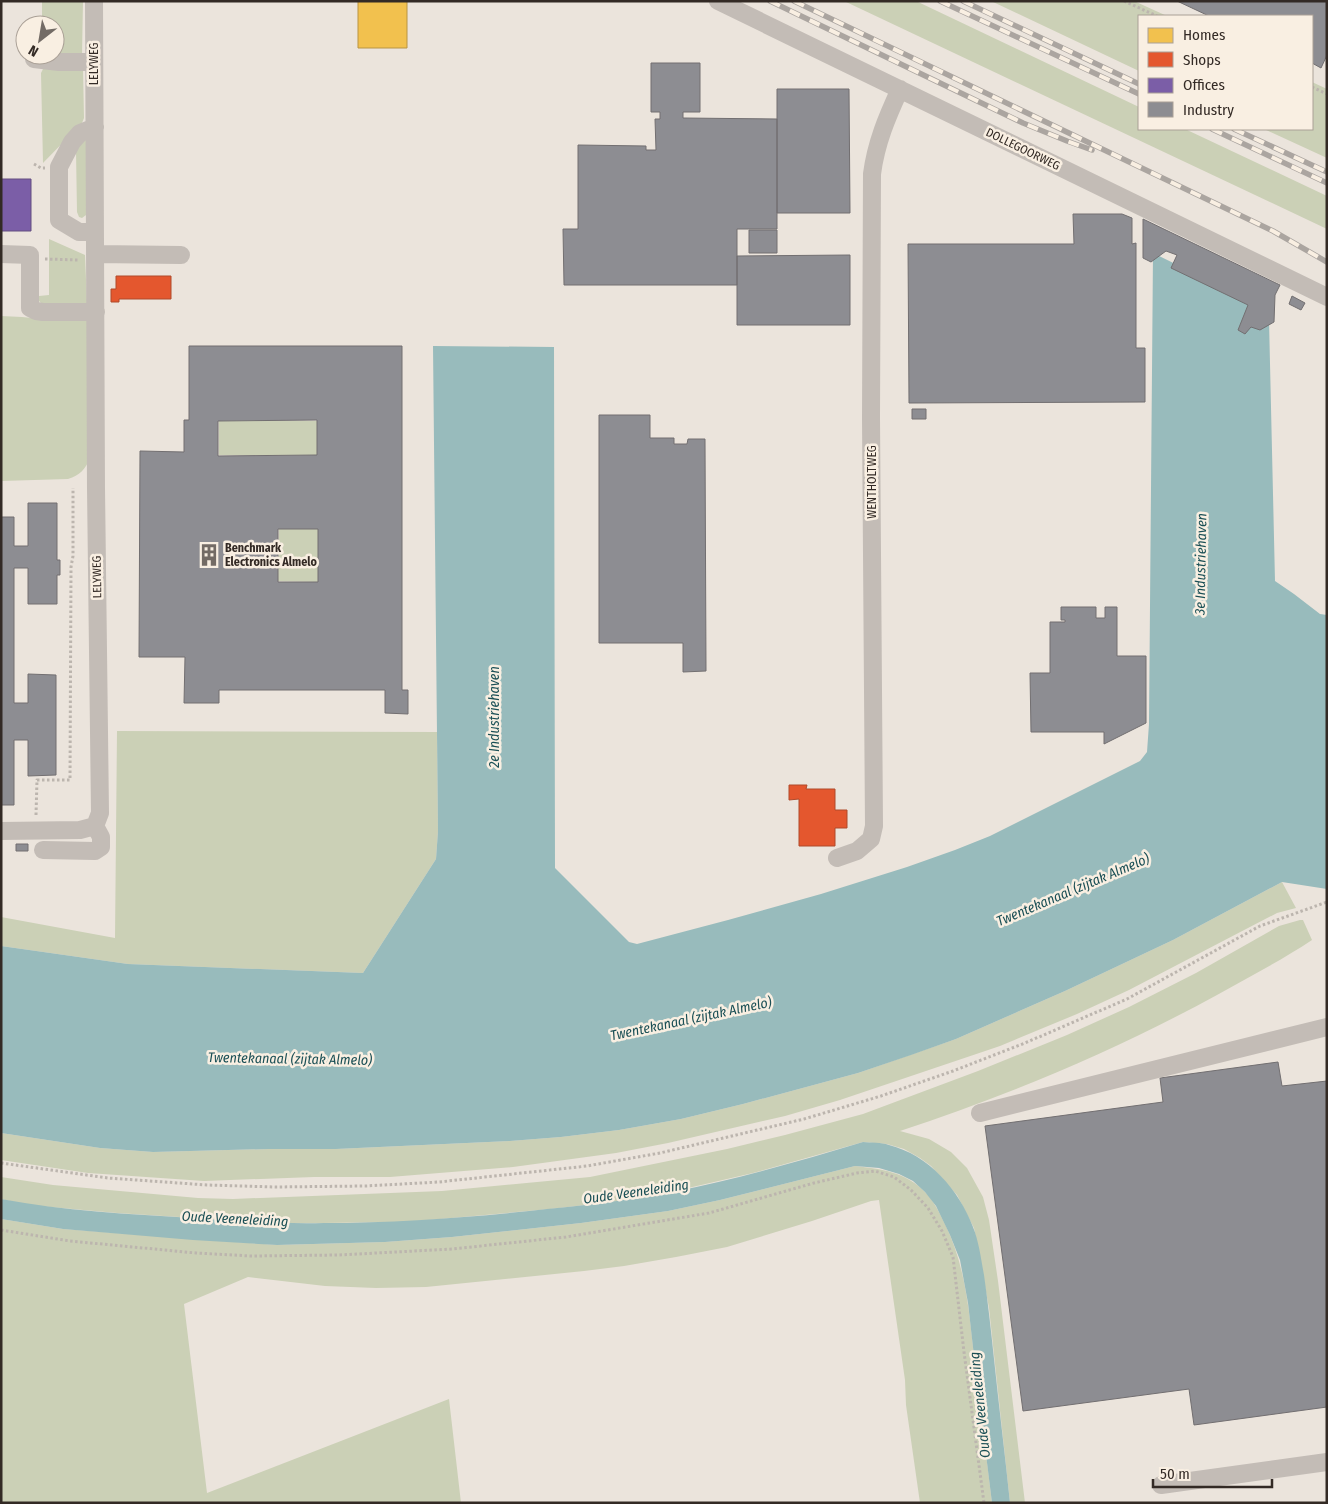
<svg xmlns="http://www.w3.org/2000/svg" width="1328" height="1504" viewBox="0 0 1328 1504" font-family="'Fira Sans Condensed',sans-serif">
	<rect width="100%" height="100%" fill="#ebe4dc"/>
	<path fill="#cbd0b6" d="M42 1H83L82 55H55V25H42Z
		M844 1H916L1139 107V129H1185L1327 196V229Z
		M991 1H1134L1167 16H1139V71Z
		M43 69H83L84 118 82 123 43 163 41 73Z
		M1312 82 1327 89V158L1264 129H1312Z
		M88 138 89 209 86 215 82 218 79 217 77 212 76 151 80 141Z
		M49 239 85 255 87 303 83 305 42 304 39 301V296L49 295Z
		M1 316 22 317 52 320 86 318 90 325V458C85 470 80 475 68 479L1 481Z
		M219 421H317V455H219Z
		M279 529H318V582L278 581Z
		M117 731 437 732 438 831 436 859 363 973 128 964 1 946V917L115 938Z
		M1282 882 1296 908 1277 913 1129 990 1077 1014 1000 1046 840 1100 785 1116 668 1143 616 1153 513 1167 390 1177H314L204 1181 88 1173 1 1160V1133L100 1148 153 1152 269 1149H336L510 1141 561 1137 619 1130 681 1119 743 1104 858 1073 956 1039 1065 991 1173 940Z
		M1300 920H1303L1312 940C1282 960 1249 977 1217 995 1116 1050 1010 1095 900 1131L929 1139 951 1152 967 1168 983 1197 989 1220 998 1281 1025 1503H1010L989 1308 974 1228 957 1195 931 1166 920 1158 904 1149 887 1144 863 1142 753 1173 671 1192 612 1202 550 1209 407 1222 323 1223H271L117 1213 28 1205 1 1199V1177L53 1185 198 1198 233 1199 442 1191 590 1177 727 1149 785 1135 863 1114 978 1071 1067 1035 1129 1007 1196 973 1279 926Z
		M855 1166C881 1169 906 1172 925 1192 934 1201 939 1212 945 1224 968 1271 970 1323 976 1375 981 1418 987 1460 992 1503H920L906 1405 905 1380 879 1200 871 1201 812 1221 727 1247 676 1257 624 1266 584 1271 426 1287 376 1288 325 1286 248 1277 184 1304 207 1493 449 1399 461 1503H1V1219L63 1229 277 1245 385 1242 452 1237 581 1223 668 1211 720 1200Z"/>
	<path fill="#98bbbc" d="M1153 253 1265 308 1269 320 1275 581 1294 594 1320 614 1327 615V889L1282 882 1173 940 1065 991 956 1039 911 1055 858 1073 743 1104 681 1119 619 1130 561 1137 510 1141 336 1149H269L153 1152 100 1148 1 1133V946L128 964 363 973 436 859 438 831 433 346 554 347 555 868 629 942 637 944 728 920 821 894 907 867 955 850 990 836 1140 761 1147 752 1149 724Z
		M863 1142C871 1143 881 1142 889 1145 929 1155 959 1190 973 1227 979 1242 981 1259 984 1275 988 1303 991 1331 994 1359 999 1407 1005 1455 1010 1503H992L976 1374 968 1303 960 1260 950 1235 936 1206 925 1192 913 1181 899 1174 879 1168 855 1166 720 1200 668 1211 581 1223 452 1237 385 1242 277 1245 193 1240 63 1229 1 1219V1199C64 1211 129 1214 193 1218 236 1221 280 1224 324 1223 393 1223 461 1218 529 1211 577 1206 625 1201 672 1192 737 1179 800 1161 863 1142Z"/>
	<path fill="#f2c14e" stroke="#b99442" d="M358 1H407V48H358Z"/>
	<path fill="#e4572e" stroke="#af4a2b" d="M116 276H171V299H119V302H111V289H116Z
		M789 785H807L806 789H835V810H847V828H835V846H799V799L789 800Z"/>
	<path fill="#7b5ea7" stroke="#654e80" d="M1 179H31V231H1Z"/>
	<path fill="#8d8d92" stroke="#726f71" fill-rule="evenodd" d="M1177 1H1327V55L1321 68 1312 63V16H1209Z
		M651 63H700V112H683V118L777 119V229H737V285H564L563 229H578V145L646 146V150H656L655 119H660V112H651Z
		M777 89H849L850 213H777Z
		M1073 214H1122L1132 218V244L1136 243V348H1145V402L909 403 908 244H1074Z
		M1143 219 1280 285 1275 295 1274 322 1260 330 1251 327 1245 334 1238 330 1248 305 1171 268 1177 255 1166 251 1151 262 1143 258Z
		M749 230H777V253H749Z
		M850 255V325H737V256Z
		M1292 296 1305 303 1301 310 1289 304Z
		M189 346H402V690H408V714L385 713V690H219V703H184L185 657H139L140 451 184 452V420H189ZM317 420V455L218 456V421ZM278 529H318V582H278Z
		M912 409H926V419H912Z
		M599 415H650V438H674V444H687L688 439H705L706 671 683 672V643H599Z
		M28 503H57V560H60V575H57V604H28V568H14V703H28V674L56 675V775L28 776V740H14V805H1V517H14V546H28Z
		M1061 607H1096V618H1105V607H1117V656H1146V723L1104 744V732H1031L1030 673H1050V622H1065V620H1061Z
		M16 844H28V851H16Z
		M1278 1062 1282 1086 1327 1081V1407L1194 1425 1189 1389 1023 1411 985 1126 1163 1102 1160 1078Z"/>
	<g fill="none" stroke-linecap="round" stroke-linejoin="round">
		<path stroke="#bcb5ae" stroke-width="3" stroke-dasharray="2.5 2.5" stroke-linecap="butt" d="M1124 1 1157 16
			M1312 87 1327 94
			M34 164 41 168H45
			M45 259 79 260
			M36 815 37 780H70L71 567 73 556V488
			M1 1163 108 1178 207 1185 276 1187 365 1186 439 1182 587 1166 660 1153 804 1119 881 1096 953 1071 1025 1043 1127 999 1260 926 1327 902
			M1 1230 70 1241 196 1253 251 1256 339 1255 452 1249 566 1237 709 1213 814 1183 857 1173 875 1171 894 1177 911 1190 928 1208 942 1231 953 1257 964 1352 984 1503"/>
		<path stroke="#c3bcb6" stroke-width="18" d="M718 1 1327 297
			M34 59 59 62H94
			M95 127 80 133 72 142 59 167V220L79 232H95
			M1 254 30 255V308L36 311 43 312H96
			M95 254 181 255
			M1 831 80 830 95 826 100 813 96 488 94 1
			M43 850 95 851 101 847V837L95 826
			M837 858 857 851 871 839 874 826 871 418 872 174C876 143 887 117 900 89
			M980 1113 1327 1027
			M1161 1485 1327 1462"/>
		<defs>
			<path id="rail" d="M770 1 1023 123 1067 141 1092 150
				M794 1 1273 231 1327 262
				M940 1 1139 94
				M963 1 1139 84
				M1212 129 1327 183
				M1234 129 1327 172"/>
		</defs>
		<use href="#rail" stroke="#aba5a0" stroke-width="5.5"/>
		<use href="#rail" stroke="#f9efe2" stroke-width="4" stroke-dasharray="11" stroke-linecap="butt"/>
	</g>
	<defs>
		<symbol id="building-bare" viewBox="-9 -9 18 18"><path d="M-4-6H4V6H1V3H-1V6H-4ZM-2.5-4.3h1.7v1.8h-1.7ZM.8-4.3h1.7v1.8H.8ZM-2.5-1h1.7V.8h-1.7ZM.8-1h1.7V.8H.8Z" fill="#736b65" stroke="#f9efe2" stroke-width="2.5" paint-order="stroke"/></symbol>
	</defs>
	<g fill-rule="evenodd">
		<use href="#building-bare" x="193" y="539" width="32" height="32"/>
	</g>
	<g text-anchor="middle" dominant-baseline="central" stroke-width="5" stroke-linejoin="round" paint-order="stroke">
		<g font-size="12" fill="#332a25" stroke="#f9efe2">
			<text transform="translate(94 64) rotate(-90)">LELYWEG</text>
			<text transform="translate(1023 149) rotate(26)">DOLLEGOORWEG</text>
			<text transform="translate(872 482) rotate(-90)">WENTHOLTWEG</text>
			<text transform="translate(97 577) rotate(-91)">LELYWEG</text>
		</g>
		<g font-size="12" font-weight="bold" fill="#332a25" stroke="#f9efe2" text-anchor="start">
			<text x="225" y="548">Benchmark<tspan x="225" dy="14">Electronics Almelo</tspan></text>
		</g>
		<g font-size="14" font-style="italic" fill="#1a4f55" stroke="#f9efe2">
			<text transform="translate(1201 564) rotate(-89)">3e Industriehaven</text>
			<text transform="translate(494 717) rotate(-90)">2e Industriehaven</text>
			<text transform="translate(1073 890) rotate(-23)">Twentekanaal (zijtak Almelo)</text>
			<text transform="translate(691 1019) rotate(-12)">Twentekanaal (zijtak Almelo)</text>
			<text transform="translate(290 1059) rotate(1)">Twentekanaal (zijtak Almelo)</text>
			<text transform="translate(636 1192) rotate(-8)">Oude Veeneleiding</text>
			<text transform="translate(235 1219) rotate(3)">Oude Veeneleiding</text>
			<text transform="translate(980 1405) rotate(-96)">Oude Veeneleiding</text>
		</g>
	</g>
	<rect width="1328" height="1504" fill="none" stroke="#332a25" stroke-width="5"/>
	<rect x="1138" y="15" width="175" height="115" fill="#f9efe2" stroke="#aaa096"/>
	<rect x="1148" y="28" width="25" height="15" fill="#f2c14e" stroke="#aaa096"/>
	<text x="1183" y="40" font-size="15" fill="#332a25">Homes</text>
	<rect x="1148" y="52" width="25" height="15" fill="#e4572e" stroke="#aaa096"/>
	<text x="1183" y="65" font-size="15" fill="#332a25">Shops</text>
	<rect x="1148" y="78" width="25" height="15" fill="#7b5ea7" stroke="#aaa096"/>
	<text x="1183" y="90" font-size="15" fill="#332a25">Offices</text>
	<rect x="1148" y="102" width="25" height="15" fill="#8d8d92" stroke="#aaa096"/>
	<text x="1183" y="115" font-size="15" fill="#332a25">Industry</text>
	<g transform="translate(40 40) rotate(211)"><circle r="24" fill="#f9efe2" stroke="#aaa096"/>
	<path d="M0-4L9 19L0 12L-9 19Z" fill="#736b65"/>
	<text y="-8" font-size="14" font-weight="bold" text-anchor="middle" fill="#332a25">N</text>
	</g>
	<path d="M1153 1479v8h119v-8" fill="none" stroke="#332a25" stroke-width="2.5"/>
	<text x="1160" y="1479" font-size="15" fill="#332a25" stroke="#f9efe2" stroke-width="4" paint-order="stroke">50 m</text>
</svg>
